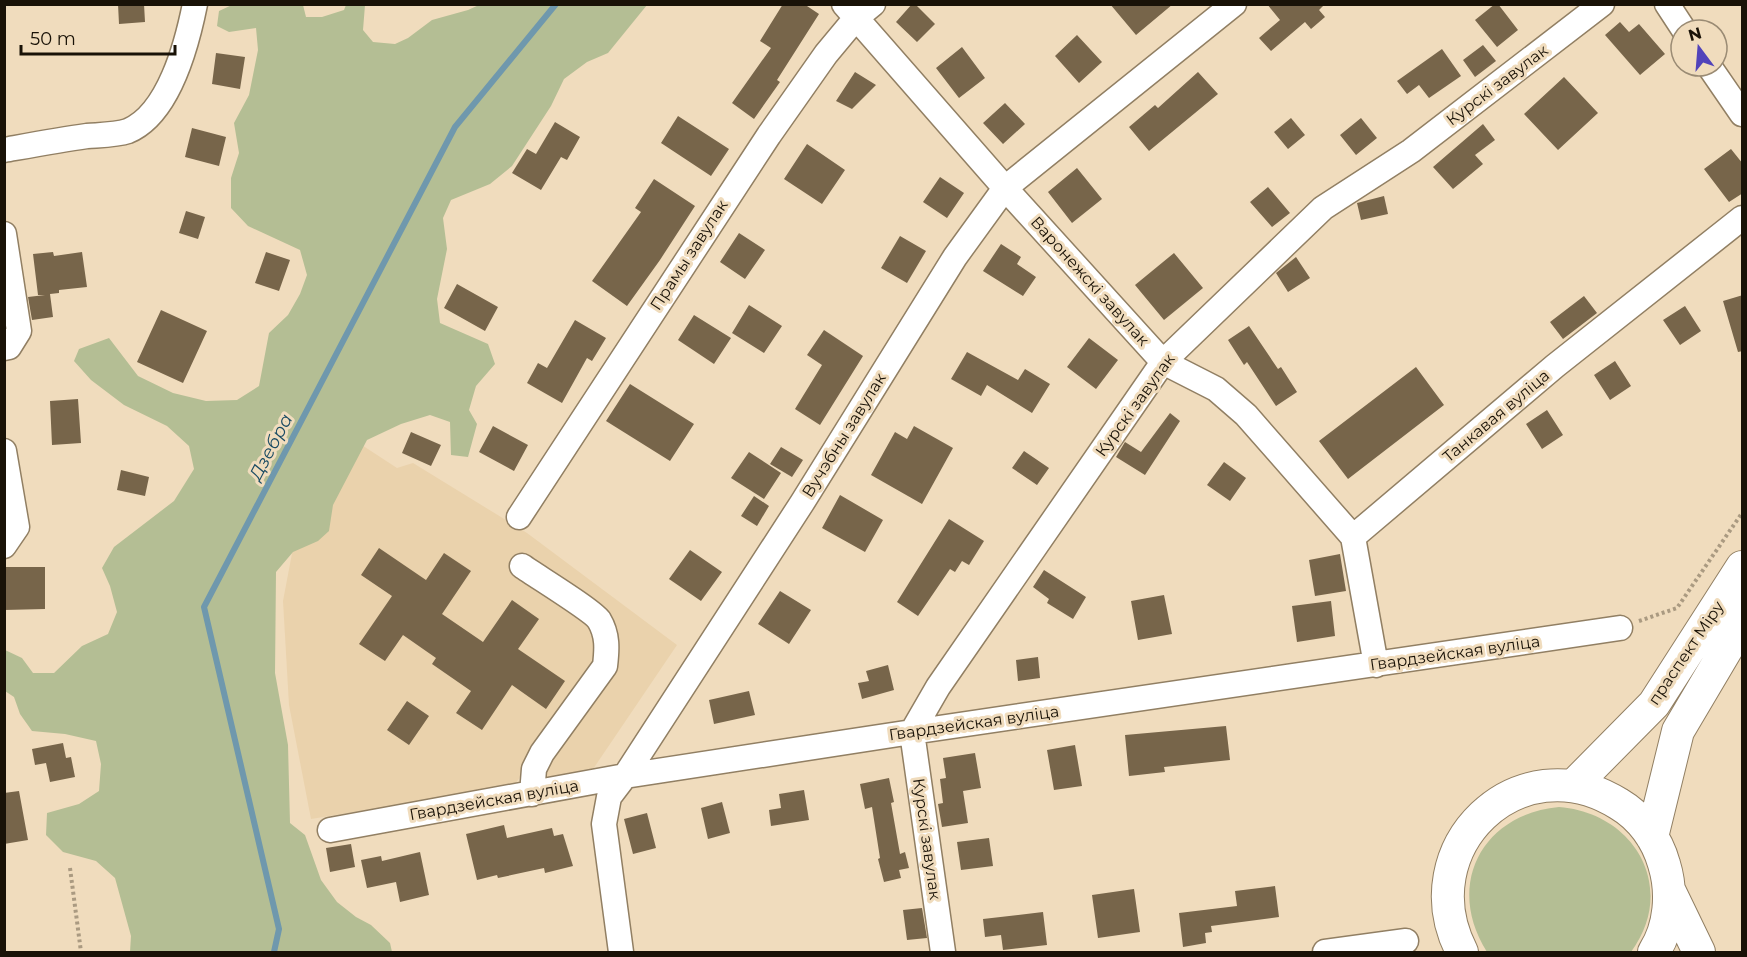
<svg xmlns="http://www.w3.org/2000/svg" width="1747" height="957" viewBox="0 0 1747 957" font-family="Montserrat,sans-serif">
	<rect width="100%" height="100%" fill="#f0dcbd"/>
	<path fill="#ead2ac" d="M348 436 397 468 413 463 527 533 677 645 587 778 546 781 530 762 514 786 311 819 289 705 283 601 301 506Z"/>
	<path fill="#b4be94" d="M234 4 303 5 306 17H322L344 10 346 5H365L363 30 373 42 395 44 408 38 432 20 468 10 479 5H647L608 53 587 62 564 79 551 106 512 166 490 184 451 200 443 218 447 249 437 299 440 323 488 344 495 364 476 386 469 410 477 424 468 457 451 455 450 422 430 415 401 424 367 440 333 505 329 531 318 541 293 552 276 572 275 673 288 745 290 823 305 835 321 880 337 902 356 917 371 925 390 943 392 952H130L131 936 115 878 96 861 63 852 46 835 47 813 79 804 99 791 101 764 96 741 65 734 32 731 20 714 14 697 5 691V650L22 658 33 673H54L82 646 108 634 117 612 110 586 102 568 114 547 174 501 194 469 189 446 167 426 124 405 91 380 74 361 79 349 109 338 138 376 173 393 206 401 237 400 259 386 269 333 288 315 300 294 307 275 300 250 248 226 231 208V178L239 153 234 123 249 95 258 50 256 28 229 32 217 26 219 11Z
		M1559 807C1635 813 1678 888 1631 952H1487C1445 886 1481 814 1559 807Z"/>
	<g fill="none" stroke-linecap="round" stroke-linejoin="round">
		<path stroke="#6f98ad" stroke-width="6" d="M274 952 279 929 204 607 455 127 556 4"/>
	</g>
	<path fill="#77654a" d="M118 4H144L145 22 119 24Z
		M783 4H804L819 14 777 80 780 82 754 119 732 103 771 48 760 41Z
		M912 4H915L935 24 917 42 896 22Z
		M1110 4H1173L1136 35Z
		M1267 4H1325L1319 10 1325 17 1311 29 1305 22 1271 51 1259 38 1280 20Z
		M1495 4H1498L1518 30 1497 47 1475 20Z
		M1620 22 1629 32 1639 24 1665 54 1640 75 1605 35Z
		M1077 35 1102 62 1079 83 1055 56Z
		M1483 45 1496 61 1475 77 1463 60Z
		M962 47 985 78 959 98 936 68Z
		M1442 49 1461 76 1429 98 1419 85 1407 94 1397 81Z
		M216 53 245 57 240 89 212 84Z
		M855 72 876 85 852 109 836 101Z
		M1198 72 1218 94 1149 151 1129 127 1155 105 1158 108Z
		M1564 77 1598 113 1558 150 1524 114Z
		M1005 103 1025 124 1003 144 983 123Z
		M678 116 729 149 711 176 661 143Z
		M1291 118 1305 135 1288 149 1274 132Z
		M1361 118 1377 138 1356 155 1340 135Z
		M555 122 580 137 567 160 561 157 541 190 512 173 527 149 536 154Z
		M1483 124 1495 140 1475 155 1483 164 1453 189 1433 167Z
		M192 128 226 137 219 166 185 157Z
		M807 144 845 170 822 204 784 179Z
		M1731 149 1743 164V193L1729 202 1704 169Z
		M1077 168 1102 199 1072 223 1048 192Z
		M940 177 964 193 947 218 923 202Z
		M654 179 695 206 660 260 627 306 592 281 641 212 635 208Z
		M1268 187 1290 213 1272 227 1250 202Z
		M1384 196 1388 214 1361 220 1357 203Z
		M186 211 205 217 198 239 179 233Z
		M739 233 765 250 745 279 720 262Z
		M900 236 926 251 907 283 881 268Z
		M1001 244 1021 257 1017 264 1036 277 1023 296 983 271Z
		M53 252 54 256 82 252 87 287 59 290V293L50 294 53 317 32 320 28 297 45 295H38L33 254Z
		M266 252 290 260 279 291 255 283Z
		M1174 253 1203 288 1164 320 1135 285Z
		M1296 257 1310 278 1288 292 1276 273Z
		M457 284 498 307 485 331 444 308Z
		M1743 295V351L1738 352 1723 301Z
		M1584 296 1597 313 1563 339 1550 322Z
		M749 305 782 326 764 353 732 333Z
		M1685 306 1701 331 1680 345 1663 320Z
		M161 310 207 331 183 383 137 362Z
		M694 315 731 338 714 364 678 340Z
		M575 320 606 338 592 361 587 358 562 403 527 383 538 363 547 368Z
		M1249 326 1278 369 1281 367 1297 392 1276 406 1247 362 1244 365 1228 340Z
		M824 330 863 356 820 425 795 409 822 365 807 355Z
		M1089 338 1118 360 1096 389 1067 367Z
		M967 352 1018 380 1025 369 1050 384 1032 413 987 385 981 396 951 379Z
		M1615 361 1631 386 1610 400 1594 375Z
		M1416 367 1444 405 1348 479 1319 441Z
		M630 384 694 424 670 461 606 421Z
		M78 399 81 443 52 445 50 401Z
		M1547 410 1563 435 1542 449 1526 424Z
		M1170 413 1180 421 1145 475 1116 457 1125 442 1141 452Z
		M493 426 528 445 514 471 479 452Z
		M914 426 953 448 922 504 871 475 895 432 907 439Z
		M411 432 441 445 431 466 402 453Z
		M781 447 803 460 792 477 770 464Z
		M1024 451 1049 468 1037 485 1012 468Z
		M749 452 781 473 764 499 731 478Z
		M1224 462 1246 478 1230 501 1207 485Z
		M121 470 149 477 145 496 117 490Z
		M840 495 883 520 865 552 822 528Z
		M754 496 769 506 757 526 741 516Z
		M949 519 984 541 969 565 962 561 955 572 950 569 918 616 897 602Z
		M379 548 426 580 444 553 471 571 442 614 483 642 512 600 539 619 518 649 565 681 546 709 512 685 482 730 456 713 471 691 432 664 436 658 403 635 385 661 359 644 392 596 361 575Z
		M690 550 722 572 701 601 669 579Z
		M1340 554 1346 591 1315 596 1309 560Z
		M4 567H45V609L4 610Z
		M1044 570 1086 597 1073 619 1047 603 1049 599 1033 587Z
		M780 591 811 610 789 644 758 624Z
		M1164 595 1172 634 1138 640 1131 601Z
		M1331 601 1335 636 1297 642 1292 606Z
		M1038 657 1040 678 1018 681 1016 660Z
		M888 665 894 690 862 699 858 683 869 681 866 671Z
		M749 691 755 715 714 724 709 700Z
		M407 701 429 716 409 745 387 730Z
		M1226 726 1230 760 1164 767 1165 772 1129 776 1125 735Z
		M63 743 66 758 71 757 75 777 50 782 46 763 35 765 32 749Z
		M1075 745 1082 786 1054 790 1047 750Z
		M975 753 981 788 963 791 968 823 942 827 938 804 943 803 940 779 946 778 943 758Z
		M889 778 894 802 891 803 900 854 905 852 909 868 899 870 901 878 884 882 878 859 880 858 872 807 865 809 860 784Z
		M804 790 809 820 771 826 769 810 781 808 779 794Z
		M19 791 28 840 4 844V793Z
		M722 802 730 833 708 839 701 808Z
		M647 813 656 848 633 854 624 819Z
		M504 825 507 838 552 828 554 836 563 834 573 866 545 873 544 868 498 878 497 875 477 880 466 834Z
		M989 838 993 866 961 870 957 842Z
		M351 844 355 867 330 872 326 848Z
		M420 852 429 895 400 902 396 882 367 888 361 860 381 856 382 861Z
		M1275 886 1279 917 1211 926 1212 932 1205 933 1206 943 1183 947 1179 913 1237 906 1235 891Z
		M1134 889 1140 932 1098 938 1092 895Z
		M922 908 927 938 907 940 903 910Z
		M1043 912 1047 945 1003 950 1001 935 985 937 983 919Z"/>
	<g fill="none" stroke-linecap="round" stroke-linejoin="round">
		<defs>
			<path id="minor" d="M844 4 1005 188 1163 362 1216 389 1246 415 1353 537
				M1667 4 1684 30
				M1709 66 1742 114
				M4 150C32 145 59 140 87 136 99 135 116 135 128 131 169 114 187 44 195 4
				M4 234 19 331 9 347 4 348
				M4 451 17 527 4 546
				M519 517 769 135 826 54 856 18 873 4
				M522 566C536 576 592 610 599 620 608 635 607 649 605 666L542 753 534 769 532 794
				M1716 610 1742 604
				M1376 665 1353 537 1555 366 1742 218
				M330 830 625 776 912 732 1620 628
				M621 952 604 824 609 797 625 776 802 503 955 257 1005 188 1234 4
				M943 952 912 732 938 687 1163 362 1323 208 1411 151 1602 4
				M1325 952 1406 941"/>
			<path id="major" d="M1573 786 1654 704 1742 567
				M1652 837 1678 731 1742 623
				M1670 892 1699 952
				M1462 952C1408 848 1519 741 1619 804 1641 817 1657 839 1664 864 1673 893 1670 927 1654 952"/>
		</defs>
		<use href="#minor" stroke="#917f63" stroke-width="27"/>
		<use href="#major" stroke="#917f63" stroke-width="34"/>
		<path stroke="#aa9a81" stroke-width="4" stroke-dasharray="3 3" stroke-linecap="butt" d="M1639 621 1677 608 1742 513
			M70 868 81 952"/>
		<use href="#minor" stroke="#fff" stroke-width="24"/>
		<use href="#major" stroke="#fff" stroke-width="32"/>
	</g>
	<g text-anchor="middle" dominant-baseline="central" stroke-width="6" stroke-linejoin="round" paint-order="stroke">
		<g font-size="16" fill="#191207" stroke="#f0dcbd">
			<text transform="translate(1497 85) rotate(-37)">Курскі завулак</text>
			<text transform="translate(689 255) rotate(-57)">Прамы завулак</text>
			<text transform="translate(1090 281) rotate(48)">Варонежскі завулак</text>
			<text transform="translate(1135 405) rotate(-54)">Курскі завулак</text>
			<text transform="translate(1496 416) rotate(-40)">Танкавая вуліца</text>
			<text transform="translate(844 435) rotate(-58)">Вучэбны завулак</text>
			<text transform="translate(1455 653) rotate(-8)">Гвардзейская вуліца</text>
			<text transform="translate(1686 653) rotate(-56)">праспект Міру</text>
			<text transform="translate(974 723) rotate(-8)">Гвардзейская вуліца</text>
			<text transform="translate(494 800) rotate(-10)">Гвардзейская вуліца</text>
			<text transform="translate(927 839) rotate(82)">Курскі завулак</text>
		</g>
		<g font-size="18" font-style="italic" fill="#1a4b63" stroke="#f0dcbd">
			<text transform="translate(271 447) rotate(-62)">Дзебра</text>
		</g>
	</g>
	<rect width="1747" height="957" fill="none" stroke="#191207" stroke-width="12"/>
	<g transform="translate(1699 48) rotate(344)"><circle r="28" fill="#f0dcbd" stroke="#9a8b74" stroke-width="1.5"/>
	<path d="M0-4.5L10 22L0 15L-10 22Z" fill="#5143ba"/>
	<text y="-9" font-size="16" font-weight="bold" text-anchor="middle" fill="#191207">N</text>
	</g>
	<path d="M21 45v9h154v-9" fill="none" stroke="#191207" stroke-width="3"/>
	<text x="30" y="45" font-size="18" fill="#191207" stroke="#f0dcbd" stroke-width="4.5" paint-order="stroke">50 m</text>
</svg>
